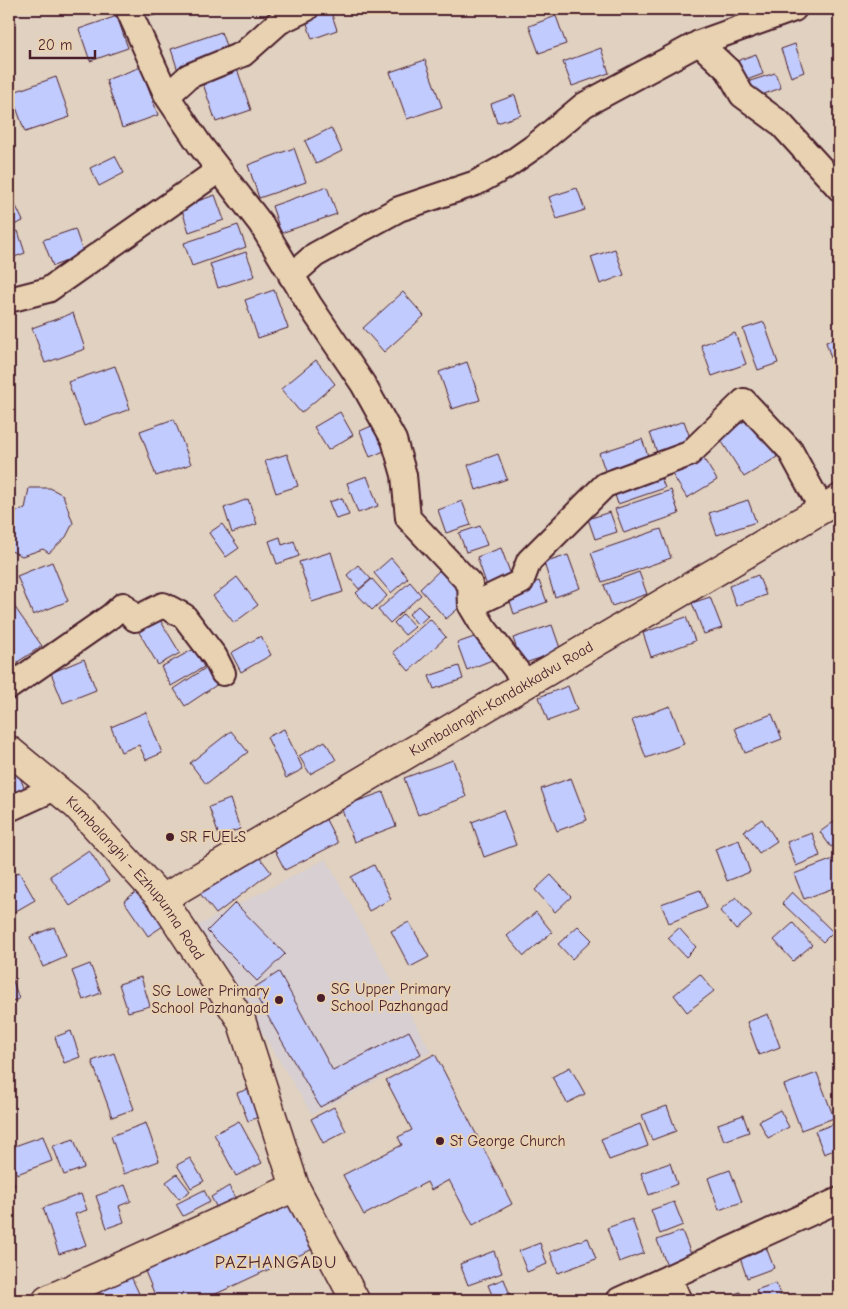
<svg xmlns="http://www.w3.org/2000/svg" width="848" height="1309" viewBox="0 0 848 1309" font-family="'Comic Neue',sans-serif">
	<rect width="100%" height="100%" fill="#e0d1c0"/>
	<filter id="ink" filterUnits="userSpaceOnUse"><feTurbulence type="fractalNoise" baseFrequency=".02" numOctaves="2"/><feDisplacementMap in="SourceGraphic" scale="10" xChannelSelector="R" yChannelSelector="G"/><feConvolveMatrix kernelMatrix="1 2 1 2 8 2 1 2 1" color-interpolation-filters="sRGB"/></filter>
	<g filter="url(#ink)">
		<path fill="#d7cfd2" d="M326 859 431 1052 312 1114 197 926Z"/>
		<path fill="#c2cbfd" stroke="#4a1f2b" d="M149 9H174L152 16Z
			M318 9H330L337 30 312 39 304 14Z
			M117 16 128 48 90 61 79 29Z
			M556 16 566 44 539 53 529 26Z
			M221 32 230 57 179 74 171 49Z
			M795 44 804 72 791 77 781 49Z
			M601 48 609 73 572 86 563 62Z
			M756 54 763 74 744 81 737 61Z
			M425 60 442 107 407 119 390 72Z
			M235 63 251 110 216 122 200 75Z
			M141 67 158 115 122 128 106 80Z
			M775 73 781 88 750 99 744 83Z
			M56 77 70 117 25 132 11 93Z
			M515 95 521 115 497 123 491 104Z
			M331 128 342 151 316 164 305 141Z
			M294 148 306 182 259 198 248 165Z
			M115 156 124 173 99 186 90 168Z
			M327 187 337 214 281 233 272 206Z
			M577 188 585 210 557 219 549 197Z
			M215 195 224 220 189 232 181 207Z
			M14 202 23 221 9 227V204Z
			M238 225 246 247 192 266 184 243Z
			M75 229 84 255 53 266 43 240Z
			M18 231 25 253 9 259V234Z
			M615 249 624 275 600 284 591 257Z
			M246 252 255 276 218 288 210 264Z
			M274 290 288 328 258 338 245 300Z
			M403 292 424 316 384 352 363 328Z
			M73 313 85 349 45 363 32 328Z
			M764 322 778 363 758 370 743 329Z
			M735 333 746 364 712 376 701 345Z
			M839 337V366L834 368 826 342Z
			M316 360 335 384 301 413 281 389Z
			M467 362 480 400 452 409 439 372Z
			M115 366 130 409 84 426 68 382Z
			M340 412 353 435 328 450 314 427Z
			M751 417 777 457 744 477 719 437Z
			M174 419 191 464 156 476 140 431Z
			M684 421 693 446 659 458 650 433Z
			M374 425 384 451 370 457 360 431Z
			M642 439 651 464 608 479 599 453Z
			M287 454 298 486 276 493 265 461Z
			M498 454 507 479 476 490 468 465Z
			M702 456 717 480 687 498 672 474Z
			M658 470 665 488 618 504 612 486Z
			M367 476 378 506 358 513 347 483Z
			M29 488H50L63 495 73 523 66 537 49 553 43 549 22 556 9 550V521L15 519 14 512 25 509Z
			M671 490 679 514 624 533 615 509Z
			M342 498 349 515 336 519 329 502Z
			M248 499 257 524 232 533 224 508Z
			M748 500 756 522 717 535 709 513Z
			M462 501 471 525 446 533 438 510Z
			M610 512 617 532 595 539 588 519Z
			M222 524 239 548 226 557 209 533Z
			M480 526 487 545 466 552 459 533Z
			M661 529 671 558 602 582 591 553Z
			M280 537 282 545 294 541 299 556 277 564 269 541Z
			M501 548 514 583 489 592 477 557Z
			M331 552 343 592 312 602 299 562Z
			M568 555 580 588 555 597 544 563Z
			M391 558 408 578 391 593 374 573Z
			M52 562 68 601 33 615 17 576Z
			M358 565 371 579 359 589 347 575Z
			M441 569 468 600 446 619 420 589Z
			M639 572 647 594 612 606 604 585Z
			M758 575 766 595 736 606 729 586Z
			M237 577 258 605 234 623 213 596Z
			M372 579 387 596 372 610 356 593Z
			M539 581 547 602 514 614 507 592Z
			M410 582 421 595 390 623 378 610Z
			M710 597 722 628 704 634 692 603Z
			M9 599 42 646 16 663 9 653Z
			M418 606 428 616 418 625 409 614Z
			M403 614 415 627 405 635 394 623Z
			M157 615 180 653 158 665 136 627Z
			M686 617 695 641 651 657 643 633Z
			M430 619 446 637 409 671 393 652Z
			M552 625 561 651 522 664 513 638Z
			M483 634 492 660 467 670 457 643Z
			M261 636 271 655 241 672 231 653Z
			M194 649 204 667 171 686 161 667Z
			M84 659 96 690 63 703 51 673Z
			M459 666 463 679 434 689 429 676Z
			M207 667 218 684 185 706 174 689Z
			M568 686 577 710 548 721 539 697Z
			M670 706 684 744 646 758 632 720Z
			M146 712 162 753 146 760 139 745 121 752 111 727Z
			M772 714 782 739 745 753 735 728Z
			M284 729 303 769 286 778 267 737Z
			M231 731 248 752 206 784 190 763Z
			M325 741 336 760 310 774 299 756Z
			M453 760 466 797 418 815 404 778Z
			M16 767 25 790 9 796V770Z
			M571 778 587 820 557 831 541 789Z
			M383 792 396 826 354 842 341 807Z
			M230 799 240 829 219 836 209 807Z
			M503 810 516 845 484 857 472 822Z
			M322 812 338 843 285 870 269 839Z
			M839 818V841L831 847 820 832Z
			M762 819 777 841 759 853 744 831Z
			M812 833 820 856 796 866 787 842Z
			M739 840 750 872 727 881 715 849Z
			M253 849 271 872 216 914 198 891Z
			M89 850 109 881 70 906 50 876Z
			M836 858 839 866V886L804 899 794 874Z
			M374 865 391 899 369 911 351 877Z
			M19 872 35 900 9 915V878Z
			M551 875 571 897 555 912 535 890Z
			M141 888 166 924 148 936 124 901Z
			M700 890 707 908 669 923 661 904Z
			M792 892 833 932 823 942 782 903Z
			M736 897 752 916 736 930 720 911Z
			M235 903 285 954 257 981 207 931Z
			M536 912 552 932 524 956 507 936Z
			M409 922 429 957 410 967 391 931Z
			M793 923 812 945 793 961 774 940Z
			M578 926 592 940 572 959 558 944Z
			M54 927 66 957 43 967 30 937Z
			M679 928 696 947 686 957 668 938Z
			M90 964 101 993 83 1000 72 971Z
			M279 972 333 1071 409 1031 421 1054 320 1107 252 989Z
			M700 974 714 991 687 1012 674 995Z
			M141 977 150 1006 128 1012 119 984Z
			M12 978 19 999 9 1002V979Z
			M768 1014 780 1047 759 1055 747 1022Z
			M71 1031 80 1057 64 1063 55 1037Z
			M114 1053 134 1109 112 1117 92 1061Z
			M435 1054 512 1204 473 1225 449 1180 431 1190 427 1182 364 1215 343 1175 402 1145 398 1137 412 1130 386 1080Z
			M570 1067 585 1094 567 1103 552 1077Z
			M817 1073 834 1118 801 1130 784 1085Z
			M254 1087 264 1115 248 1121 237 1093Z
			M667 1106 676 1131 652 1140 642 1115Z
			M334 1107 346 1131 323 1143 311 1119Z
			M780 1110 789 1127 768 1138 759 1121Z
			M743 1115 749 1132 724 1141 718 1124Z
			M239 1121 262 1163 236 1176 214 1134Z
			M839 1122V1148L824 1154 815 1131Z
			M146 1123 159 1161 124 1174 111 1136Z
			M640 1124 648 1146 609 1160 601 1139Z
			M43 1136 52 1161 17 1174 9 1148Z
			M74 1139 84 1168 64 1175 53 1146Z
			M190 1158 204 1181 191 1188 177 1165Z
			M670 1163 677 1184 649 1195 641 1173Z
			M9 1167 15 1186 9 1188Z
			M730 1170 742 1202 719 1210 708 1178Z
			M177 1174 190 1191 179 1199 166 1182Z
			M125 1185 131 1201 119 1206 124 1222 107 1228 96 1196Z
			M229 1186 235 1198 217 1208 211 1197Z
			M204 1190 210 1202 183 1216 176 1204Z
			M81 1194 87 1210 75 1214 86 1245 59 1254 43 1208Z
			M293 1195 317 1247 203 1300H157L142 1264Z
			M674 1202 683 1225 660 1234 651 1210Z
			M632 1219 644 1253 619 1262 607 1228Z
			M682 1231 693 1259 668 1268 657 1240Z
			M588 1238 596 1259 558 1273 550 1252Z
			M764 1242 774 1268 747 1278 738 1252Z
			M540 1243 547 1264 527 1272 519 1251Z
			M494 1251 502 1273 468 1285 460 1264Z
			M128 1270 142 1300H103L96 1286Z
			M504 1279 510 1295 494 1300 488 1285Z
			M776 1283 782 1300H760L756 1290Z
			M740 1292 743 1300H722V1299Z"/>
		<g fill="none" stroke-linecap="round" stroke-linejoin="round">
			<defs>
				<path id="minor" d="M128 9 167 96 200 145 261 224 309 304 363 384 394 440 404 475 408 518 470 584 471 606 484 628 527 684
					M699 43 728 70 742 95 780 123 839 188
					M167 96 189 76 243 54 279 22 306 9
					M291 276 315 255 399 209 476 183 505 167 535 146 584 105 699 43 794 9
					M9 300 48 290 219 170
					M471 606 521 582 529 561 605 485 689 454 744 401 790 450 822 509
					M9 687 111 616 123 605 135 619 163 605 184 616 215 657 223 673
					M9 809 55 788
					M669 1277 679 1300
					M619 1300 839 1200"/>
				<path id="tertiary" d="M47 1300 295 1187"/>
				<g id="secondary">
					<path id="s1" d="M9 750 77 806 162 899 241 1020 295 1187 355 1300"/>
					<path id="s2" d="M162 899 839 499"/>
				</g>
			</defs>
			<use href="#minor" stroke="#4a1f2b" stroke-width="28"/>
			<use href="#tertiary" stroke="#4a1f2b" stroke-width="31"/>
			<use href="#secondary" stroke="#4a1f2b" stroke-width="31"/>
			<use href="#minor" stroke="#e8d2b1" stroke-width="24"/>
			<use href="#tertiary" stroke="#e8d2b1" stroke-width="28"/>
			<use href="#secondary" stroke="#e8d2b1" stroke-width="28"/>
		</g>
	</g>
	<g fill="#4a1f2b" stroke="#e8d2b1" stroke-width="2">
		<circle cx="170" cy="837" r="5"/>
		<circle cx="321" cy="998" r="5"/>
		<circle cx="279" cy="1000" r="5"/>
		<circle cx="440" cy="1141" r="5"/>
	</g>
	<g text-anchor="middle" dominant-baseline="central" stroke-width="4" stroke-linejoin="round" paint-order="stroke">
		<g font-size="15" fill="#4a1f2b" stroke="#e8d2b1">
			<text stroke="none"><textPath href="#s2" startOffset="394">Kumbalanghi-Kandakkadvu Road</textPath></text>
			<text stroke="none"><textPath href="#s1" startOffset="181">Kumbalanghi - Ezhupunna Road</textPath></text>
		</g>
		<g font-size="15" fill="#4a1f2b" stroke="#e8d2b1" text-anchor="start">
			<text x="180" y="837">SR FUELS</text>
			<text x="331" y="989">SG Upper Primary<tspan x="331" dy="17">School Pazhangad</tspan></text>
			<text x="269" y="991" text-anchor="end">SG Lower Primary<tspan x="269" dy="17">School Pazhangad</tspan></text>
			<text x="450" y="1141">St George Church</text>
		</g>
		<g font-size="18" letter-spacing="1" fill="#4a1f2b" stroke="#e8d2b1">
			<text x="276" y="1262">PAZHANGADU</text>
		</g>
	</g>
	<rect width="848" height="1309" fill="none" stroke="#e8d2b1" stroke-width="30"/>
	<rect x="15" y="15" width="818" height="1279" fill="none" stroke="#4a1f2b" stroke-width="2" filter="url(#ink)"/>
	<path d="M30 50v8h65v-8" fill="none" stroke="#4a1f2b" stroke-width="2.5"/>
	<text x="38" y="50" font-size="15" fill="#4a1f2b" stroke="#e8d2b1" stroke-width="4" paint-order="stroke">20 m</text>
</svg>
